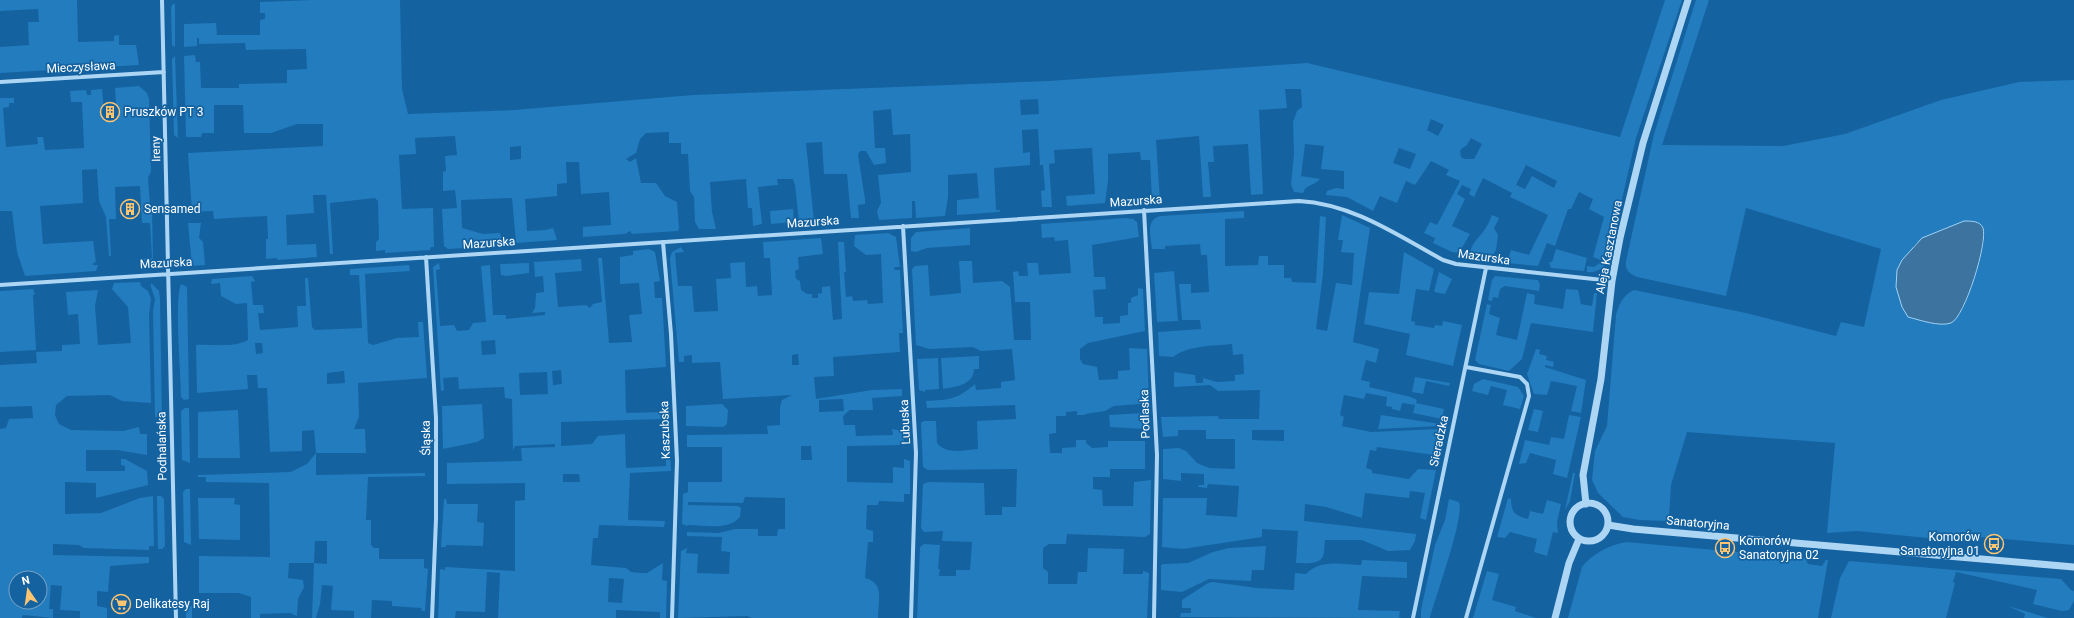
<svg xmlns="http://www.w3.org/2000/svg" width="2074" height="618" viewBox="0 0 2074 618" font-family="Roboto,sans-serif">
	<rect width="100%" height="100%" fill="#1462a0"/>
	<path fill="#237cbd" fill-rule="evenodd" d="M0 0H77L78 42 114 41V36L119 35V45H136L139 65 0 73V47L29 45 28 22H39L38 9 0 11Z
		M312 0H400L402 89 408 114 514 110 693 95 1049 81 1307 63 1620 137 1665 0H1682L1636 138 1608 261C1603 269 1596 273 1587 272V266L1594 267 1603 261 1593 257 1604 217 1589 209 1593 199 1579 192 1571 209H1568L1555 246 1547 243 1538 266 1507 263 1511 250 1529 255 1548 215 1510 197 1512 193 1483 178 1474 197 1469 194 1471 189 1462 185 1457 194 1465 199 1452 226 1470 234 1459 253 1452 252 1433 243 1435 238 1424 233 1430 222 1437 225 1460 181 1446 175 1449 170 1431 161 1415 185 1406 181 1397 203 1380 196 1373 211 1347 197 1326 195 1327 191 1336 188 1344 189V171L1321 169 1324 146 1305 144 1301 176 1320 179C1314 186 1306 184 1303 193L1294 192 1291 184 1294 154 1293 122 1297 111 1302 107 1301 89H1285L1287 108 1259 110 1263 194 1251 195 1248 144 1213 146 1214 162H1208L1211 197H1203L1199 136 1156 140 1160 200H1152L1150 160H1141L1140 152 1108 154V181L1105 203 1067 206 1066 196 1095 194 1092 148 1054 150 1055 163 1049 164 1052 207H1042L1041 191 1045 190 1043 165H1040L1038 129 1022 130 1023 153 1030 152V165L994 168 996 210H1001L999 212 957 215V200L979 198 977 173 948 175V197L945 216 916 218 915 201H912V218L879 220 877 211 881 203 878 175 911 172 910 134 893 135 891 109 873 111 875 148H885L886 163 874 165 866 151H860L858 155 865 199V204L858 205 859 218H851L847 174H824L822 142 806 143 814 221 799 222 795 185 793 179H777L778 185 758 187 762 224 753 226 752 208H748L746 179 710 182 712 212 716 229H699L695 222 694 197 690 191 688 154H681V143H669V132L646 133 640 139 636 153 626 159 630 162 636 158 641 183H656L665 196 677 202 679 229 678 231 632 234 630 231 625 234 583 237V227L611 225 609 192 581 194 579 162H566L567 183 557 184V196L525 199 527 231 546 230 553 228 557 240 516 243 512 198 461 200 462 228 483 234 500 233 502 241 500 246 448 249 444 246 442 209 457 208 455 190 443 191V172L446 171 445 156 457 155 455 136 415 138 416 154 399 155 402 209 433 208 434 247H431L430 250 385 253V250L376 251V242L379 239 378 201 375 198 330 203 333 254H330L326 195H313L314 213 286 215 287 245 316 244 317 257 278 260 276 258 266 259V239H268L267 216 214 219 213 211 192 212 188 153 323 146V124H297L271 133H244L243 105H214V133H202L201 137H186L184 56 195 55 196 62H200L201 88H239V84L287 83V70L307 69 306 49 246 50 245 43 199 44V38H197V46L184 47V24L216 23 217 35H260V20L265 19V13H260V2ZM1038 99 1039 114 1021 115 1020 100ZM1431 119 1444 125 1438 136 1427 130ZM1471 138 1482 144 1474 159H1465L1461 157 1460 150 1467 145ZM521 146V159L510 160V147ZM1399 148 1416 154 1410 169 1393 163ZM1526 165 1557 181 1554 188 1532 176 1525 189 1516 185Z
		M1696 0H1709L1662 145 1783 146 1845 134 1941 100 2019 82 2074 80V545L1980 537 1968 542 1857 531 1827 533 1835 443 1687 432 1671 485 1669 517 1667 521 1639 520 1623 517 1598 493 1592 480 1595 451 1607 426 1616 315C1619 304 1623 295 1634 290L1746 313 1836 336 1841 322 1864 327 1881 249 1746 208 1726 296 1637 277C1629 273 1625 271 1626 261L1654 134ZM1947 227H1983C1984 231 1985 235 1984 239 1984 252 1967 307 1958 316 1952 323 1941 324 1932 322L1913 246C1924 235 1934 236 1947 227Z
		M173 4H175V47L172 45 171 7Z
		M175 56 178 138 174 135 172 59Z
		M139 86 147 93 149 99 151 172 148 177 150 206 152 209 153 257 152 260 148 263H142V259L152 258 150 223H142L140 186 115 187 116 219H109L111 256H109L106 217 99 201 97 169 82 170 83 203 40 206 43 244 93 241 96 262 93 263V265H98L96 271 25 276 17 252 12 211H0V98H14V103H9V107L3 108 6 147 38 144 37 137H43L45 150 84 148 82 102H71L70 91 86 90 87 95H91V90L102 89 105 120 117 119 115 88Z
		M793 209 794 222 771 224 770 211Z
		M1244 211V218L1225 219V266L1258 265 1259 256H1268V265H1284V278H1291L1292 282 1316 283 1320 216 1326 217 1323 274 1316 329 1327 331 1336 283 1352 285 1354 253 1341 252 1343 240H1338L1342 215 1370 228 1353 342 1379 349 1376 363 1366 360 1361 380 1370 382 1369 387 1411 397 1417 400 1416 403 1444 409 1442 419 1413 413 1415 405 1402 403 1400 411 1392 409V407L1386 406 1387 397 1366 393 1364 399 1344 395 1340 415 1344 417 1342 426 1371 432 1440 429 1434 455 1377 447 1376 451 1370 450 1366 468 1372 470V473L1409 479 1418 469 1436 470 1426 520 1420 518 1425 493 1410 491 1409 498 1365 493 1362 518 1326 507 1305 504 1304 521 1416 534 1415 541 1410 550 1388 551 1362 540H1325C1324 544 1325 552 1323 556 1320 565 1304 563 1296 563L1298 531 1262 529V537L1183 549 1162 547 1163 498H1207L1206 515 1237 517 1239 486 1208 484 1207 488 1198 487 1199 485H1204V474L1181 473V481L1163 479V449L1179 448 1186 451 1197 463 1209 468 1235 469V439H1206V430H1178V436L1163 437 1161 417 1218 416 1219 419H1259L1260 390 1218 391 1210 385 1174 387V372L1195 375 1196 383H1203V378L1217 382 1235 381V375L1244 374 1243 354 1233 355 1232 344C1213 346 1189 345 1173 357L1159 356 1158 332 1201 329 1200 320H1182L1179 284H1191V293L1209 292 1207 255H1201L1200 244 1165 246V249H1152C1151 237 1145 220 1160 216ZM1252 430H1284V441L1252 440Z
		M1492 215 1499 218 1494 228 1498 235 1496 250 1493 255 1470 254C1471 243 1480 237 1485 229 1488 225 1490 219 1492 215Z
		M1126 218 1133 219 1137 222 1139 237 1092 245 1094 277H1105L1106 289 1093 290 1095 317H1103V324L1120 323V316L1128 315V303H1131V298L1138 295V288L1143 289 1145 331 1088 343 1080 349V359L1083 364 1097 367 1099 380 1118 379V371L1130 370 1129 348 1147 349 1149 401 1140 404 1114 406 1105 411 1085 414V415H1077V411L1066 412V416H1056V433L1049 434 1050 453H1062V448L1076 447V440H1086V443L1092 448 1108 447V441H1145V469H1110V477H1093V489L1102 490 1103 506H1133L1134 482 1151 480 1150 534 1145 537 1067 534 1066 544H1049L1043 548V568L1048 572V584H1077L1078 572H1087L1088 548 1124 549 1123 574H1143V571L1149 573 1147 618H917L920 547 924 544 940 545 938 569H940L939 576H956V570H970L972 542 942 541 943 531 924 532 921 528 923 484 928 482 984 483 985 515H1002V507H1016L1017 469 928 470 923 467 921 423 924 421H936L937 443C946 455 965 450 978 449L977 421 1016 419 1015 405 927 408 926 401C949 400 958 399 975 384L976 390 1001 388V382L1015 380 1012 349 981 351 973 347 929 349 916 345 912 269 915 266 928 265 930 296 961 293 959 261H972L973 283 1002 281 1010 287 1014 340H1031L1030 302H1015L1013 272 1018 271 1019 276H1028L1027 263H1038L1039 275 1071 273 1068 240 1055 241 1054 237 1042 238 1041 224Z
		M188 223H201L199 238 203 242 205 265 192 266Z
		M970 228V245L927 248 916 252 911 251V238L916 232Z
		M888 233 896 237 900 267H894L895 270H900L903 333H899L900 352 833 357 834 376 814 377 816 399 872 390 902 389V396L872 398 873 410H850L843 416 844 425H855L856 436 893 435 892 429 904 431V445L847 446V482L893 483V467L904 468V459L910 461V494H904V502L879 501 878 505H867L866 529 873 531V542H868L865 578C885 583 878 600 878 618H752L747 616 678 618 681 551 687 548 686 553 698 554 697 573 729 574 730 552 721 551 722 537 687 536V532L719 533 735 529H758V536H777L778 529H785V498L745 497 743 503 688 502V505L738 506 741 508 740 517C728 531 704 525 688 525L687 526 682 524 683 494 688 492V482H722V447H687V435L768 434 767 426 780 425V407L782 400 792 395 723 399 720 362 692 363V355L684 356V362H679L670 259 672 252 681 247 684 252 675 253 678 286H692L694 312 718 311 716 279 731 278 730 263 745 262 746 287 757 286 758 296 772 295 770 258H764L763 242 821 238 823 254 798 257 799 269 795 271 796 279 800 281 801 290 807 294H812V298H818V294L822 293V287L830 286 833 320 842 319 838 242H844L846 272H844L846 297 852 296 853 301 867 300 868 304 883 303 881 254 866 255 854 246 855 235ZM798 354 799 365H792V355ZM843 399 844 411 819 412V400ZM801 446H811L812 460H801Z
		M649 249 655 252 660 281 654 282 655 298H662L666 367 625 370 626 413 663 412 664 419 561 422V446L592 444 598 436 625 434 626 468 666 466 665 433H669L671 471 630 473 628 520 665 521 664 527 599 525 598 538H593L591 565 626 568 631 572 641 573H647L663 563 662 580 667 581 666 618H660V612L616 610V618H498L500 573 487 572 485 612 456 611 455 618H438L440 569 445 570V567L515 571V501L525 500V483L447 484V463L522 461 521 448 555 447V444L515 446 513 451 512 399 505 398 504 387 459 389 458 377 443 378 444 390 441 391 433 267 439 263 440 269 436 270 440 326 454 325 457 331 469 330 473 323 486 322 481 266 490 265 493 315H506V319L545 315V312L532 313 535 308 536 293 544 292 543 276 535 277 534 262 581 259 582 271 555 273 558 307 586 305 590 308 593 304 602 302 598 258H602L609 343 632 342 629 315 642 314 639 283 620 284V257L633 255V251ZM495 340 496 354 482 355 481 341ZM561 370 562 384 553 385 552 371ZM547 372 548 394 520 395 519 373ZM563 474H579L580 482H563ZM609 578 624 579 622 603 608 602Z
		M1556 249 1587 258 1584 271 1551 268 1549 262H1552Z
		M1404 252 1434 269 1429 291 1416 289 1411 321 1415 322V325L1434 328 1435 325 1442 326 1443 321 1462 325 1453 366 1406 355 1410 334 1364 324 1369 292 1399 294Z
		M529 263V273L506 276 501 275 500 264Z
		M409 265 410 271 365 274 368 343 373 345 397 338 419 337 418 322H423L427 378 358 383 359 417 354 429H365L366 453H316V475L425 473V476L368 477 366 520H371V545L374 548H379V559H424V568L428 569 425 611H422L421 608 392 606V601L372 600 371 618H354V611L331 610 333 586 322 585 320 604 316 618H312L314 563H289L288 578 303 580 304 587 298 599 297 616 290 613 260 614V618H251V597L239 593H199V556L270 557 269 483 206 482V477H198V475L291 472 307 464 316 453 314 430 302 431V451L270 452 267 388H258L257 375H247L248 389 197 393 196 345C212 344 234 348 248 340L247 303 236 304 221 296 220 283 211 284 212 279 252 276 255 281 251 282 253 305H263L264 313H258L260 330 298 327 297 306H306L305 278H308L312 327 315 330 362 328 359 275H350V269ZM255 343H262L263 353 256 354ZM344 371 345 383 327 384V373ZM315 541H327V564L314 563Z
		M1174 271 1178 321 1157 322 1154 273Z
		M1439 272 1452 279 1445 294 1434 292Z
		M1495 276 1538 280 1540 285 1539 291 1505 286 1500 289 1498 298 1493 297 1492 301 1488 300 1492 280Z
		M140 282 141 286 148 291 151 299 149 315 151 403 122 401 110 395 67 396 56 405 55 415 57 420 59 424 71 430 123 431 139 427 140 434H147V455L117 450H86V471H125V466L121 465V459H125L147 471 148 485 96 498V483L65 482V514L101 513 140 498 153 496 154 546H149V550L84 548 79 545 53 544V555L149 557V563L110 566 108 592 97 591V606L107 608V618H80V611L60 610 62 586 51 585 49 609H53V618L23 615 22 618H0V429L6 428 9 419 33 418 32 406 0 407V365L37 363 36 352 62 351V345L80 344 78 314 68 315 66 292 98 290 95 306 98 345 131 343 128 307 112 289 114 283ZM16 578H40V602H16Z
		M151 283 159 291 160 299 162 414 159 417H155L153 311 155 299 151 287Z
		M181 284 187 287 189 399 184 400 181 397C181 375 174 300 181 284Z
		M33 289 35 294 33 295 36 350 0 352V291Z
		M1566 289 1578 290 1581 304 1592 306 1594 293H1597L1593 332 1531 323 1522 359 1509 371 1479 364 1475 360 1487 304 1491 305 1489 314 1500 318 1496 335 1517 340 1527 293 1535 295 1534 304 1563 309Z
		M1536 349 1540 350 1539 354 1547 356 1546 360 1554 362 1553 367 1545 365V367L1586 380 1581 413 1571 411 1577 386 1551 381 1547 395 1534 394 1527 374Z
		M979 356V369H974C974 385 955 387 943 389L941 358Z
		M938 358 939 389 925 390V392L919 390 917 359Z
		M1415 377 1450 383 1449 386 1426 381 1423 394 1412 392Z
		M1483 379 1518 387 1524 396 1520 409 1503 405 1507 390 1491 386 1488 395 1472 391 1474 384Z
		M482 404 484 438 477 442 443 449 442 406Z
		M722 404 728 410 727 424 723 427 686 426V406Z
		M185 408H189L190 463 182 460 181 411Z
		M1534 409 1543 411 1538 432 1528 430Z
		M238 410 240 458H198V412Z
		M1144 413V429L1110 427 1109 415Z
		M1381 415 1440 424V426L1378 429Z
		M1569 415 1581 417 1567 478 1553 474 1556 460 1530 453 1526 463 1519 464 1525 440 1549 445 1551 437 1564 439Z
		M1573 473H1575L1570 501 1565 510Z
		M186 489H190L191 545 184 542 183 492Z
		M157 496H161L164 499 165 546 162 549H158Z
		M198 498H235L234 504 240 505V540L199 539Z
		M1508 498 1511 499C1511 513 1516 516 1528 519L1530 511 1543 514 1547 500 1561 504 1557 522 1558 533 1553 532 1547 556 1534 552 1537 539 1510 532 1505 538 1497 537Z
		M444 499H446L447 504H478L477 522 484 523 483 546 446 545V547H441Z
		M1449 499 1459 502C1465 517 1435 598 1430 618H1421V610L1435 545 1445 520Z
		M1626 542 1805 558 1808 564 1822 566 1826 560H1828L1818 618H1568L1582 567C1592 554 1609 545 1626 542Z
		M1266 546 1264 570H1252L1251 581 1209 579 1182 592 1161 590V565L1164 564 1188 563 1213 552 1229 548Z
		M1362 560 1407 562V578L1362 576 1358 610 1400 611 1399 617 1401 618 1180 617 1181 613H1191V608H1182V600L1208 583 1213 582 1257 588 1294 590 1295 573 1306 574C1320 559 1342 564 1361 565Z
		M1849 561 2061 579 2071 590 2074 591V601L2069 610 2062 611 2033 604 2037 590 1956 572 1953 582 1955 583 1946 618H1831L1840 578Z
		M1487 571 1499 574 1492 600 1516 607 1515 611 1536 618H1473Z
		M189 606H192V618H186V609Z
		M2008 606 2048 618H2024L2025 614Z"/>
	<path fill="#3d749f" stroke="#9fd3f7" d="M1964 221C1972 221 1980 221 1983 228 1988 242 1965 317 1951 323 1939 327 1920 320 1908 317L1902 307 1896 287 1897 270 1902 260 1922 238Z"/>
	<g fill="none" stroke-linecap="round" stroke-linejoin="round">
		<path stroke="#add6f4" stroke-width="4" d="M162 0 176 618
			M0 82 164 72
			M1144 210 1157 455 1154 618
			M903 226 916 453 911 618
			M663 242 671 334 677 461 672 618
			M426 257 436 418V519L432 618
			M0 285 1299 201C1353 204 1397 235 1443 260L1456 264 1612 281
			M1466 367 1520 377 1527 384 1529 396 1466 618
			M1413 618 1486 268"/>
		<path stroke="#add6f4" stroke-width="7" d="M1570 522a19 19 0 1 1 38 0a19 19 0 1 1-38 0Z
			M1586 504 1583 475 1601 379 1612 281 1620 238 1643 143 1688 0
			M1608 525 1633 529 2074 567
			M1555 618 1569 563 1579 539"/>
	</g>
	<defs>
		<symbol id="building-ring" viewBox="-11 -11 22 22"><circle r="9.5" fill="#1462a0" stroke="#ffc470" stroke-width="1.5"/><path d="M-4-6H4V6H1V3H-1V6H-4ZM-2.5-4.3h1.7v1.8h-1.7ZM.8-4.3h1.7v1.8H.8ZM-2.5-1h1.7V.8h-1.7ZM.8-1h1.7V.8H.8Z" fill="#ffc470"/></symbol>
		<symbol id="bus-ring" viewBox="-11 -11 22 22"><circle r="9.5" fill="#1462a0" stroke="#ffc470" stroke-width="1.5"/><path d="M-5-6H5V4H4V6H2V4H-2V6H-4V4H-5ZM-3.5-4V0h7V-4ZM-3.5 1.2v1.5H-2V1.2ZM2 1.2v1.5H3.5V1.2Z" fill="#ffc470"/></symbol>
		<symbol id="supermarket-ring" viewBox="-11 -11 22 22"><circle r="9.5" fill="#1462a0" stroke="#ffc470" stroke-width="1.5"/><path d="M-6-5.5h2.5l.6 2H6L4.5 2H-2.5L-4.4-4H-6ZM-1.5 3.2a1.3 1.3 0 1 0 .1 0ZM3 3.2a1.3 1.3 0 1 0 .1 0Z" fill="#ffc470"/></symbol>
	</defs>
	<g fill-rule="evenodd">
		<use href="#building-ring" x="99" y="101" width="22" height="22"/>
		<use href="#building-ring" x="119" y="198" width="22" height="22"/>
		<use href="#bus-ring" x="1983" y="533" width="22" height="22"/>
		<use href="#bus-ring" x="1714" y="537" width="22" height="22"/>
		<use href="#supermarket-ring" x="110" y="593" width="22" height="22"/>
	</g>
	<g text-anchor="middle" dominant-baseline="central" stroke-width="3.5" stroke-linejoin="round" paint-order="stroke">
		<g font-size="12" fill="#fff" stroke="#1462a0">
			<text transform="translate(81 67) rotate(-3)">Mieczysława</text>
			<text transform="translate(156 149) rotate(-91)">Ireny</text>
			<text transform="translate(1136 201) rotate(-4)">Mazurska</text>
			<text transform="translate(813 222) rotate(-4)">Mazurska</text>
			<text transform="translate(489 243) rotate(-4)">Mazurska</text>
			<text transform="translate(1609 247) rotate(-79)">Aleja Kasztanowa</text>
			<text transform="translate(1484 257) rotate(8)">Mazurska</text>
			<text transform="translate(166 263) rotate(-3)">Mazurska</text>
			<text transform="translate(1145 414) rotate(-92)">Podlaska</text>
			<text transform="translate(905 422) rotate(-93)">Lubuska</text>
			<text transform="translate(665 430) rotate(-92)">Kaszubska</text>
			<text transform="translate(426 438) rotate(-91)">Śląska</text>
			<text transform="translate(1439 441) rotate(-78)">Sieradzka</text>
			<text transform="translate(162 446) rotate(-91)">Podhalańska</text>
			<text transform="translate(1698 523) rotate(5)">Sanatoryjna</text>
		</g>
		<g font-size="12" fill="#fff" stroke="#1462a0" text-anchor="start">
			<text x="124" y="112">Pruszków PT 3</text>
			<text x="144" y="209">Sensamed</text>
			<text x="1980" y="537" text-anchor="end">Komorów<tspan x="1980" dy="14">Sanatoryjna 01</tspan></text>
			<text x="1739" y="541">Komorów<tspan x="1739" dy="14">Sanatoryjna 02</tspan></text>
			<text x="135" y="604">Delikatesy Raj</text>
		</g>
	</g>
	<g transform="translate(28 590) rotate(347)"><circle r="19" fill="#1462a0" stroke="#72a1c6"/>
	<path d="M0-3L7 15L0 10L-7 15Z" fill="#ffc470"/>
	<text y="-6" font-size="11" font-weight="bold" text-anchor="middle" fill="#ffffff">N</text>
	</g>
</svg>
